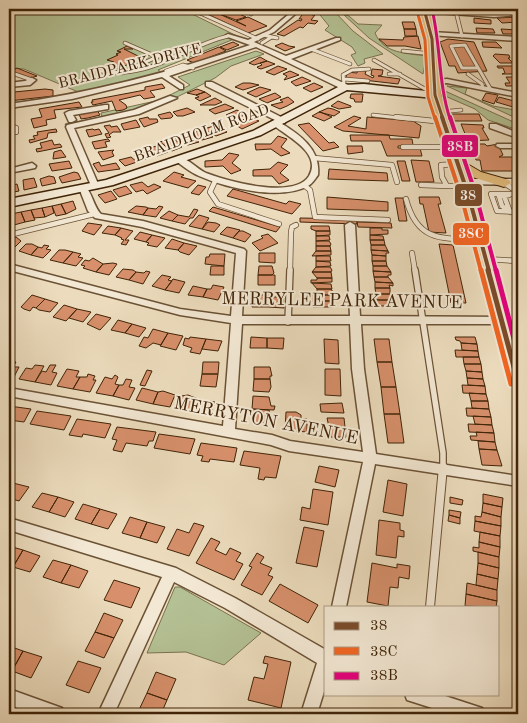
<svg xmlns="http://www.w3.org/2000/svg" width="527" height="723" viewBox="0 0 527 723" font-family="'Old Standard TT',serif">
	<rect width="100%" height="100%" fill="#ecdcbd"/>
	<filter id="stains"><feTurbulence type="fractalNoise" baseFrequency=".004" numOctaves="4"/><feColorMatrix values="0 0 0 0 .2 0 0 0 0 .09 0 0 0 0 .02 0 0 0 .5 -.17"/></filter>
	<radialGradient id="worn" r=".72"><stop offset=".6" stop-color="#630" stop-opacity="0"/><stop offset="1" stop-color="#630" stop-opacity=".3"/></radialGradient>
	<path fill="#b4c194" stroke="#7a724e" d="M9 9H195L188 12 239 37 158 70 164 74 83 94 24 69 9 68Z
		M300 9 334 11 353 31 383 54 364 59 365 63 358 66 351 55 356 53 352 47 325 30 329 26 316 10Z
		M343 14 349 16 358 24 382 25 375 33C384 54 406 53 426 56L423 74 369 38Z
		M256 51 264 54 231 66 215 78 175 98 131 111 66 126 65 124 102 117 101 113 160 100 190 85 178 77Z
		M447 86 467 88 465 94 493 106 515 110 518 104V119Z
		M445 91 518 124V130L488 120 475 109 445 96Z
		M175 587H180L261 633 224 665 186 652 147 653Z"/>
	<path fill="#d7906b" stroke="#402408" d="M220 9H233L240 12 237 13 246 17 236 20 217 13 246 26 236 21 248 17 267 26 248 33 205 13Z
		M305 11H313L312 15H315L311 20 318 21 315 24 308 23 303 28 300 27 284 36 277 34 298 20 301 21 302 19H299Z
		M517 17 518 22 502 23 497 18Z
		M474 18 491 20V24L474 23Z
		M402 22H414L416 29H404Z
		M476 28 493 29 495 33H477Z
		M404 29H416L417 36H405Z
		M501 29 518 30V34H503Z
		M418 36 421 49 405 46H387L379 39 403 40 404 37Z
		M448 39 474 42 487 71 458 73 455 66H449L440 42Z
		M233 42 239 45 227 50 220 47Z
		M482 42H496L502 48 483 47Z
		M282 43 289 46 295 47 285 51 275 46Z
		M127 46 133 49H124L140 57 132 60 135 61 118 69 110 64 114 62 107 60 118 55 116 54 121 52 117 51Z
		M219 47 226 51 194 63 187 60Z
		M495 54 509 55 510 58H508L513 63H500L493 56Z
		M260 57 267 61 254 65 249 63Z
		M267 61 275 64 261 69 258 68 257 67 262 65 260 63Z
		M278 66 287 69 274 75 266 72Z
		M497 66H514L516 69H513L518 74H502L505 73 503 68H498Z
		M17 68 37 76 31 78 11 71Z
		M372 69 383 70 382 75 378 76 400 79 398 84 346 78 347 72 357 73 358 70 366 71 365 74 373 78 374 76 371 75Z
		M290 71 299 75 284 80 287 76 283 74Z
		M302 77 311 81 296 86 291 82Z
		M506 77H518V86H506L505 83H510Z
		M243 83H250L259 85 243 90 235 87Z
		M314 83 323 87 311 92 303 88Z
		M162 84 165 88 150 91 155 97 144 99 140 95 119 100 126 105 127 108 123 110 116 111 112 101 93 105 91 102H93L92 100 145 90V87Z
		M260 87 271 90 256 97 247 93Z
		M45 89 53 90V96L9 101V94L14 92Z
		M197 89 205 92 196 95 187 93Z
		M205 92 211 96 200 101 195 98 199 97 196 95Z
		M275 93 281 97 267 103 259 99Z
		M486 93 498 95 494 104 482 100Z
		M351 94H363L362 102H355L354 99 350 98Z
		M288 97 294 102 287 106 280 109 271 105 283 102 280 100Z
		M499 97 514 101 513 107 496 102Z
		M215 98 222 102 215 105H200Z
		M338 101 351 106V107L339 109 331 106Z
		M79 102 82 107 54 110 56 118 46 120 47 125 34 128 31 119 42 117 39 109Z
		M225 104 234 108 215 114 209 110Z
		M187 108 195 112 183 116H177L173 112Z
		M328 108 333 109 340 112 334 116 319 112Z
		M97 110 100 115 88 118 81 119 79 114Z
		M237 110 246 115 230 119 226 115Z
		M170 112 173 116 171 118 161 119 158 115Z
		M319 112H320L332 117 324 121 312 116Z
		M452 114H479L482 121H454Z
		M354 116 361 118 348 126 366 129 367 117 413 121 421 126 419 138 343 131 334 127Z
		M148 117 149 119H157L158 122 144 127 139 119Z
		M251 117 259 121 242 129 236 125 245 122 242 120Z
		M136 120 140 127 124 130 121 124Z
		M309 123 329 143 334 142 339 147 323 151 298 125Z
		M461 124 483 125 484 128H482L489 140 468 141Z
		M110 125 111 127 117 126 121 132H113L109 135 111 137 107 138 105 134 109 133 104 126Z
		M217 125 227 132 216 136 204 129Z
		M56 129 57 132 48 133 47 138 30 143 29 140 35 139 33 136 38 135 37 132Z
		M93 129 94 130 99 129 102 134 89 137 86 130Z
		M203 129 213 137 202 140 191 133Z
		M190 135 199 142 188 145 175 138Z
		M350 135H389L390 139H412L413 145 398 146V148H420L422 156H387L381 141H351Z
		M278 136 287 139 281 147 290 153 281 156 271 149 256 150 255 144H271Z
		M172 138 181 144H179L182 147 172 151 160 142Z
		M108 139 110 141 105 142 107 147 95 149 92 142Z
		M52 140 54 145 60 144 62 147 37 152 36 149 42 148 40 143Z
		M470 144H485L487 146 498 144 503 155 499 157H518V171H482L480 160H476Z
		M160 145 168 152 157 156 150 148Z
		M347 146H362L363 152 348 154Z
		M61 150 66 157 53 159 54 152Z
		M114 150 112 152 114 156 103 160 98 152Z
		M146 152 152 157 140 161 134 155Z
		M229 153 239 155 232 163 241 170 231 174 223 166 205 167V161L222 160Z
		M131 157 137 162 125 166 119 160Z
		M411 160 429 161 434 182H416Z
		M69 161 72 168 52 171 49 164Z
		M397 161H405L410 181H402Z
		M99 162 101 166 116 163 120 169 98 172 93 164Z
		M278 162 288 165 280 173 289 180 279 184 272 176H253V170L270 169Z
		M329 169 387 173 388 181 328 179Z
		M74 172 78 173 81 179 62 183 59 177Z
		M174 172 184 175 181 177 196 181 188 188 163 181Z
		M49 176 54 177 56 183 42 186 40 179Z
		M34 178 37 187 24 190 23 180Z
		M142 182 148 187 154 184 161 187 147 194 143 190 136 192 130 185Z
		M17 184 19 191 9 193V186Z
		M198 185 206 187 199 195 191 193Z
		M126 186 132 193 119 197 113 190Z
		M233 189 286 204 289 201 301 204 292 214 227 196Z
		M111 191 117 199 105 203 98 195Z
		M327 197 388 202V211L327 209Z
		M419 197H439L441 204H438L446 233 429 232 423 204H420Z
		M395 198H403L407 221H399Z
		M73 201 76 209 66 214 61 204Z
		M61 204 66 214 56 216 52 206Z
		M52 206 54 213 45 217 42 208Z
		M136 206 146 207 148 208 143 215 128 212Z
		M159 206 163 207 156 217 143 215 148 208 156 209Z
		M213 207 280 227 276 232 209 211Z
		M42 208 45 217 34 218 31 210Z
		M194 209 198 210 193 218H190L185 224 172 221 178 215 189 217Z
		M31 210 35 220 25 222 21 212Z
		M169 211 178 215 172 221 160 218Z
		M21 212 25 222 14 225 11 214Z
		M199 215 209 218 202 229 189 226Z
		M300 218 357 219V224L300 222Z
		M208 222 216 223 220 225 214 232 202 229Z
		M357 222 391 223 392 228 358 227Z
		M88 223 102 225 94 235 82 231Z
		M108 226 121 228 115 235 102 233Z
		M311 226H329L330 231H316L311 229Z
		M227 227 232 228 240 230 233 238 220 234Z
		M121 228 133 231 125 240H129L126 245 121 244 124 240 121 239 122 238 115 235Z
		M370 228H382V230H388V234L370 235Z
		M239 231H243L251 235 245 242 233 238Z
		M316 231H330V235L316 236Z
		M140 232 152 235 146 242 134 239Z
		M268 234 278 243 260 251 252 243 263 238 261 236Z
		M152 235 165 238 157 247 147 245 149 243 146 242Z
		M370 235 383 236 384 240H370Z
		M316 236H329L330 240 316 241Z
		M16 237 21 241 12 250 9 249V238L13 239Z
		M172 239 184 243 178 250 165 248Z
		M370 240H384L385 245H371Z
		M316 241H329L331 244 330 246H316Z
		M184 243 197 246 189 255 180 252 178 250Z
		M26 244H32L38 247 31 255 19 251Z
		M439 244 453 245 466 303H451Z
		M44 245 49 246 46 249 51 250 43 258 31 255 38 247 42 248Z
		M371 245H385L388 251 371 250Z
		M316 246H330L331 251H316Z
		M59 250H65L73 252 63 263 50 260Z
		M371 250 388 251 389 253H386V256L372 255Z
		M316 251H331V255L312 256Z
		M73 252 81 254 78 257 83 258 76 266 63 263Z
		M259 253H275V263L259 262Z
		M210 254H225L224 266 205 264 206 257H209Z
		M372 255 386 256V261H372Z
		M316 256H330L331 261H316Z
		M93 258 103 264 96 272 83 268 85 266 81 265 85 260 89 261Z
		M316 261 330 262 331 266 316 267Z
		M372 261H386L387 266H373Z
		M113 263 117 264 109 275 96 272 103 264Z
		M211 266H224V275H210Z
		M259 266H272L274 273 272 275H258Z
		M373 266H387L391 272 373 271Z
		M316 267H330L332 270 331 272H312Z
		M123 269 133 270 136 272 129 280 116 277Z
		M146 271 150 272 143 284 129 280 136 272 144 273Z
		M373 271 391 272V275H388V277H374Z
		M312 272H331L332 278H317Z
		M162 275 171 277 168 280 172 281 165 290 152 286Z
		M258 275H275V285H258Z
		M374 277H388L393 283 375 282Z
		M317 278H332V282L311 283V280H317Z
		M173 279 185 282 179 293 165 290Z
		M375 282 393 283V286L389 285 390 288H375Z
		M312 283 331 284 332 289H317Z
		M213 285 224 287 218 300 203 297 207 289H211Z
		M193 286 207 289 203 297 188 295Z
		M375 288H390V294H376Z
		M317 289H331L333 292 331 295H317Z
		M376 294H390L391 300H376Z
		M32 295 45 299 36 308 33 307 30 311 24 309 21 307Z
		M259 295H269L268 307H252L253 297 259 298Z
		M311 295H331L333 301H311Z
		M272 297H283L284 308 268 307V298Z
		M45 299 58 303 50 312 39 310 36 308Z
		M376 300H391V302L396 303V306H377Z
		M317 301H333V305L332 307H313V303H317Z
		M64 305 77 309 66 321 53 317Z
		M77 309 91 312 83 322 69 318Z
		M96 314 111 318 100 330 87 324Z
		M118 320 132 324 125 333 111 330Z
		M132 324 146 328 139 337 125 333Z
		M153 329 168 333 161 345 153 343 146 348 139 346 144 337 148 338Z
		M168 333 183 336 176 350 160 346Z
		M190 337 206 339 200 354 190 352 192 348 183 345 185 338 189 339Z
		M251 337 267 338V348H250Z
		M455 337H475L477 344 461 343 460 341 456 340Z
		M267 338H284L283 349 267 348Z
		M206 339 222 341 218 351 202 349Z
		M324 339 338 340 339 364 325 363Z
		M374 339H389L392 362H377Z
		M461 343 477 344 478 351 462 350Z
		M455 350 478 351 479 357H456Z
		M463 357H479L481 364H464Z
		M9 361 16 362 13 367H19L13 379 9 378Z
		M203 362H219L218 374H202Z
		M377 362H392L396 387H381Z
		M464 364H481L482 372 466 371Z
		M35 365 44 366 35 382 19 379 26 368 32 369Z
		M50 365H56L52 372 57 373 51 385 35 382 42 371 46 372Z
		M254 367H270L272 376H270V379H254Z
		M67 369 79 371 76 377H80L73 389 57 386Z
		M325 369H340L341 396 325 395Z
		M147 370 152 371 145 386 140 385Z
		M466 371 482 372 483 379 467 378Z
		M88 374 95 376 93 380H96L90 392 73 389 80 377H87Z
		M202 374H218L216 387 200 386Z
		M115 375 118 377 115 384 119 385 113 396 96 393 105 377 112 379Z
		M467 378 483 379 485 386 468 385Z
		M126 379 132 380 129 387 135 388 129 400 113 396 119 385H123Z
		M254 379H270L271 387 269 392 253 391Z
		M462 385 485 386 486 394 463 393Z
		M381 387H396L400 414H384Z
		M142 388 158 392 153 404 136 400Z
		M163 391 175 395 170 407 153 404 158 392Z
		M469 393 486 394 488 401H471Z
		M188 395 198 399 193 411 176 408 181 396Z
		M253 396 269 397 271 406H275L274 410 252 409Z
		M198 399 215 402 210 414 193 411Z
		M471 401H488L489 409 472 408Z
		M342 403 344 413 321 412 320 404Z
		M9 406 31 409 24 422 9 420Z
		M466 408 489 409 491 417 467 416Z
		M252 409 269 410 271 418H269L268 423H252Z
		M37 411 71 416 64 430 30 424Z
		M286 412H296L301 415V419H307V432L285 430Z
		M384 414H400L404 443H388Z
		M473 416 491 417 492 425 475 424Z
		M327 418H344L345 427H329Z
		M77 419 111 424 105 438 83 434 82 437 69 435Z
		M468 424 492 425 494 433 469 432Z
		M117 427 156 432 153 441H149L147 446 126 443 122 452 113 450 117 440 112 439Z
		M329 427H345L346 437H330Z
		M476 432 494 433 495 442 471 440 470 436H477Z
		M159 434 195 439 190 454 154 448Z
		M478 441 495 442 497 450 479 449Z
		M201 443 237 448 234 462 210 459 209 462 201 461 203 456 197 455Z
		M479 449 497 450 502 466 482 465Z
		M244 451 281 456 276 478 265 477 264 480 258 479 260 468 240 465Z
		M319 466 339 470 335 487 315 482Z
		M388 480 407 484 403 516 383 512Z
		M13 483 29 487 19 501 9 498V489Z
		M313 489 333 492 328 525 300 520 302 507 310 509Z
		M42 493 58 497 49 512 32 507Z
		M483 494 503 498 502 507 483 503Z
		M58 497 74 502 65 517 49 512Z
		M450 497 463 500 462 505 450 503Z
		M483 503 502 507 501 517 482 512Z
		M83 504 100 509 91 524 75 519Z
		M100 509 117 514 108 529 91 524Z
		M449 510 461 512 460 518 449 515Z
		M482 512 501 517V526L475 521V516L481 517Z
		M449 515 460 518V524L448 521Z
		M130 517 147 522 140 538 122 533Z
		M379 520 400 523V530L404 531V537L398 536 396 558 376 555Z
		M475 521 501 526 500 536 474 531Z
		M147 522 165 527 157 543 140 538Z
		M194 523 204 526 189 556 167 549 177 529 189 533Z
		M304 527 324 531 317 567 296 563Z
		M480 532 500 536V547L479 542Z
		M211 538 220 542 215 550 226 555 230 548 241 553 236 561 243 564 234 580 196 563Z
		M479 542 500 547 499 557 473 551V547L479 548Z
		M9 546 23 550 13 567 9 566Z
		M23 550 40 556 30 572 13 567Z
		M478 552 499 557V568L478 563Z
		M257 553 264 557 260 563 272 568 268 575 273 577 262 595 241 585 252 567 249 566Z
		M53 560 71 565 61 583 43 577Z
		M372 563 397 568V564L410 566 409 579 399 577 398 588 390 587 388 606 367 602Z
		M478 563 499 568 498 579 477 574Z
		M71 565 88 571 79 588 61 583Z
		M477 574 498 579 497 590 476 585Z
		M114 580 140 588 131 608 104 600Z
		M467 583 497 590V601L466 594Z
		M280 584 318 605 308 623 269 601Z
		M466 594 497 601 496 607 465 606Z
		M104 613 123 620 114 638 95 632Z
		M95 632 114 638 104 658 85 651Z
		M9 646 23 651 12 671 9 670Z
		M23 651 42 657 31 678 12 671Z
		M265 656 291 662 281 708 248 700 254 677 264 679 268 664 263 663Z
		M78 661 101 668 89 693 66 685Z
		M156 672 176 679 167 700 147 693Z
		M147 693 167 700 161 714H137Z"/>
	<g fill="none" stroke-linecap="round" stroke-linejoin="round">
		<defs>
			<path id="lane-far3" d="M456 12 462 36
				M200 13 258 39
				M200 13 209 9
				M251 14 255 9
				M263 35 277 38
				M125 43 157 57
				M262 43 270 38
				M311 49 350 64
				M403 51 433 54
				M374 60 425 89
				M478 68H462L451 46 465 45 491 90
				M101 71C151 80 182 47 228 36
				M166 71 183 65 193 68
				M9 72 32 80
				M122 73 161 55 170 59
				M389 74H400
				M468 74 482 84 483 88
				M344 79 368 81
				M339 84 344 83 343 75 352 70 369 69
				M441 112 461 110
				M373 115 409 119"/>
			<path id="lane-far2" d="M396 117 444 122
				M9 126 16 128V132
				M403 147H453
				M314 158 392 165 397 182
				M458 164 441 165 442 177 447 186H465
				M216 179 210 192 218 204 279 224
				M504 183 518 192
				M421 185 447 186
				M305 186 310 190 315 217 388 220
				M518 194H491L497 211 518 212
				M504 195 499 196 502 206 510 212
				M509 195 504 196 510 212
				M406 199C417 241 440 239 478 239
				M9 235 94 214
				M412 253 415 271
				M486 259 518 261
				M290 271 291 232 292 227 296 225"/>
			<path id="lane-far1" d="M415 270 443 453V468
				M288 322 290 270"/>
			<path id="lane" d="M430 607 443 467"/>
			<path id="street" d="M295 9H301L274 32 254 42 286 56 336 38H340V40L291 59 348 85V89H342L256 47 169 76 183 85V89H180L162 77 72 99 9 108V104C92 93 171 72 250 45L225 36 228 34 248 40 270 30Z
				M422 9 494 13 518 11V15L494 17 424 12 422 11Z
				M431 32 518 37V41L429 35 428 34Z
				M32 78 36 80 30 85 9 87V83L25 81Z
				M447 79 518 93V97L447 83 434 84 430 82 434 80Z
				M206 82H212L285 119V123L279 122C299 134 321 149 318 175 315 179 312 184 308 186 280 201 226 188 199 176 190 172 183 166 176 161V157C186 156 197 169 206 173 227 181 294 200 309 176 323 152 284 135 272 124L279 122 206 86Z
				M170 96 177 98 139 114 74 128 99 186 98 188H92L66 127 67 125 134 110Z
				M105 105H108V109L73 115 76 120 72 122H69L65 113 69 111Z
				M490 124H496L518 133V138L490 128Z
				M497 144H518V148H500L496 146Z
				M32 163 36 166 35 168 9 173V169Z
				M464 179H518V185L461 184V180Z
				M83 185C92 190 93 206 101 214L143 221 244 249 246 251 242 316H350L345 225 350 222 355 225 360 316 506 317 507 320 506 323 502 324H361L364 369 376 454 518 476V486L375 464 346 607H332L363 462 289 451 271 445 9 396V388L223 426 231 323 180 315 9 270V264L180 309 231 316 236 253 142 227 95 218 88 211 79 188ZM242 324H350L352 369 363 452 290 441 272 435 235 429Z
				M9 518 176 568 235 598 326 650V685L317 714H301L317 663 225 608 174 582 114 714H98L162 577 9 530Z
				M9 689 62 708 64 714H34L9 705Z
				M405 694H439L482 708 484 714H451L407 700Z"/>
			<path id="secondary" d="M364 84 435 92 440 95 435 98 347 90 261 135 113 185 9 207V199L106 180 253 131 342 85Z"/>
			<path id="primary" d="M419 9H429L437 39 441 95 464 162 481 172 509 180 511 183 504 187 469 176 518 350V389L512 387 509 382 462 197 429 95 427 39Z"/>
		</defs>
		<use href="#lane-far3" stroke="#6b5235" stroke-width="4.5"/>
		<use href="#lane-far2" stroke="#6b5235" stroke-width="6"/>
		<use href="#lane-far1" stroke="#6b5235" stroke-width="8"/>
		<use href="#lane" stroke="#6b5235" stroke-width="10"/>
		<use href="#street" stroke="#6b5235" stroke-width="3"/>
		<use href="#secondary" stroke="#402408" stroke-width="3"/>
		<use href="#primary" stroke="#402408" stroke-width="2"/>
		<use href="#lane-far3" stroke="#f3e8d4" stroke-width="3"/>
		<use href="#lane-far2" stroke="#f3e8d4" stroke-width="4.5"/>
		<use href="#lane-far1" stroke="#f3e8d4" stroke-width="5.5"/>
		<use href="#lane" stroke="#f3e8d4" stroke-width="8"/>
		<use href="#street" fill="#f3e8d4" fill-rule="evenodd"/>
		<use href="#secondary" fill="#f3e8d4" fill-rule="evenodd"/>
		<use href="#primary" fill="#e6be7e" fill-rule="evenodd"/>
		<defs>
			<path id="bus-1-far2" d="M424 9 432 39 435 95 443 119"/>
			<path id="bus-1-far1" d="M442 117 469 197 489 271"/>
			<path id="bus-1" d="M488 270 518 382"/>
			<path id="bus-2-far2" d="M417 11 425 40 428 97 435 119"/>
			<path id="bus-2-far1" d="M435 117 462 199 481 271"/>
			<path id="bus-2" d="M481 270 511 384"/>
			<path id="bus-3-far2" d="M432 9C441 47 438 82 450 119"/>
			<path id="bus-3-far1" d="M450 117 476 195 496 271"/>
			<path id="bus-3" d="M496 270 518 354"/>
		</defs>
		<use href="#bus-1-far2" stroke="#f3e8d4" stroke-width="5.5"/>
		<use href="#bus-1-far1" stroke="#f3e8d4" stroke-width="7"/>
		<use href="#bus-1" stroke="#f3e8d4" stroke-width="9"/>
		<use href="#bus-2-far2" stroke="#f3e8d4" stroke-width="5.5"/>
		<use href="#bus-2-far1" stroke="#f3e8d4" stroke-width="7"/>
		<use href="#bus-2" stroke="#f3e8d4" stroke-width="9"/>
		<use href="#bus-3-far2" stroke="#f3e8d4" stroke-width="5.5"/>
		<use href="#bus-3-far1" stroke="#f3e8d4" stroke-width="7"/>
		<use href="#bus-3" stroke="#f3e8d4" stroke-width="9"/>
		<use href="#bus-1-far2" stroke="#7a4b2a" stroke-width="3"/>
		<use href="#bus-1-far1" stroke="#7a4b2a" stroke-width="4"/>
		<use href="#bus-1" stroke="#7a4b2a" stroke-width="5"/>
		<use href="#bus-2-far2" stroke="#f26522" stroke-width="3"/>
		<use href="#bus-2-far1" stroke="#f26522" stroke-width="4"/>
		<use href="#bus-2" stroke="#f26522" stroke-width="5"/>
		<use href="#bus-3-far2" stroke="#e5007d" stroke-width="3"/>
		<use href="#bus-3-far1" stroke="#e5007d" stroke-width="4"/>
		<use href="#bus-3" stroke="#e5007d" stroke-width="5"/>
	</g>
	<g text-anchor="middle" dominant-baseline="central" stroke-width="4" stroke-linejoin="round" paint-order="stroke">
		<g font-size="15" fill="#402408" stroke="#f3e8d4">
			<text transform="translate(130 67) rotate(-14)">BRAIDPARK DRIVE</text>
			<text transform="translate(202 134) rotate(-20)">BRAIDHOLM ROAD</text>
		</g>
		<g font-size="18" fill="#402408" stroke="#f3e8d4">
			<text transform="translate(342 301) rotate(1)">MERRYLEE PARK AVENUE</text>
			<text transform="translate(266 421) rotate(11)">MERRYTON AVENUE</text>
		</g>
	</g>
	<g stroke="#f3e8d4" stroke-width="2">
		<rect x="441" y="134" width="38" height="24" rx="5" fill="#e5007d"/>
		<rect x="454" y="183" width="29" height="24" rx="5" fill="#7a4b2a"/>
		<rect x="452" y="222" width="38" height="24" rx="5" fill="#f26522"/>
	</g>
	<g font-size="14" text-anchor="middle" font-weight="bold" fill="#fff">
		<text x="460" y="151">38B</text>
		<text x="468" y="200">38</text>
		<text x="471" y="238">38C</text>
	</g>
	<rect width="527" height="723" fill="none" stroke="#ecdcbd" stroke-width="30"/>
	<rect x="10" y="10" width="507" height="703" fill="none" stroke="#402408" stroke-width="2.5"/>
	<rect x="15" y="15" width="497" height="693" fill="none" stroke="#402408"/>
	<rect x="324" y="606" width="175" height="90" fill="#f3e8d4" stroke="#ab9a82"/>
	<rect x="334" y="622" width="25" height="8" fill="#7a4b2a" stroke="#ab9a82"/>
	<text x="370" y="630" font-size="15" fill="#402408">38</text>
	<rect x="334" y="647" width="25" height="8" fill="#f26522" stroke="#ab9a82"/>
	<text x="370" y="656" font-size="15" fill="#402408">38C</text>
	<rect x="334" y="672" width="25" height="8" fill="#e5007d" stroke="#ab9a82"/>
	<text x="370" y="680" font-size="15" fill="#402408">38B</text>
	<rect width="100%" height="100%" filter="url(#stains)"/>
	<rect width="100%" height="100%" fill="url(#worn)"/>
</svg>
